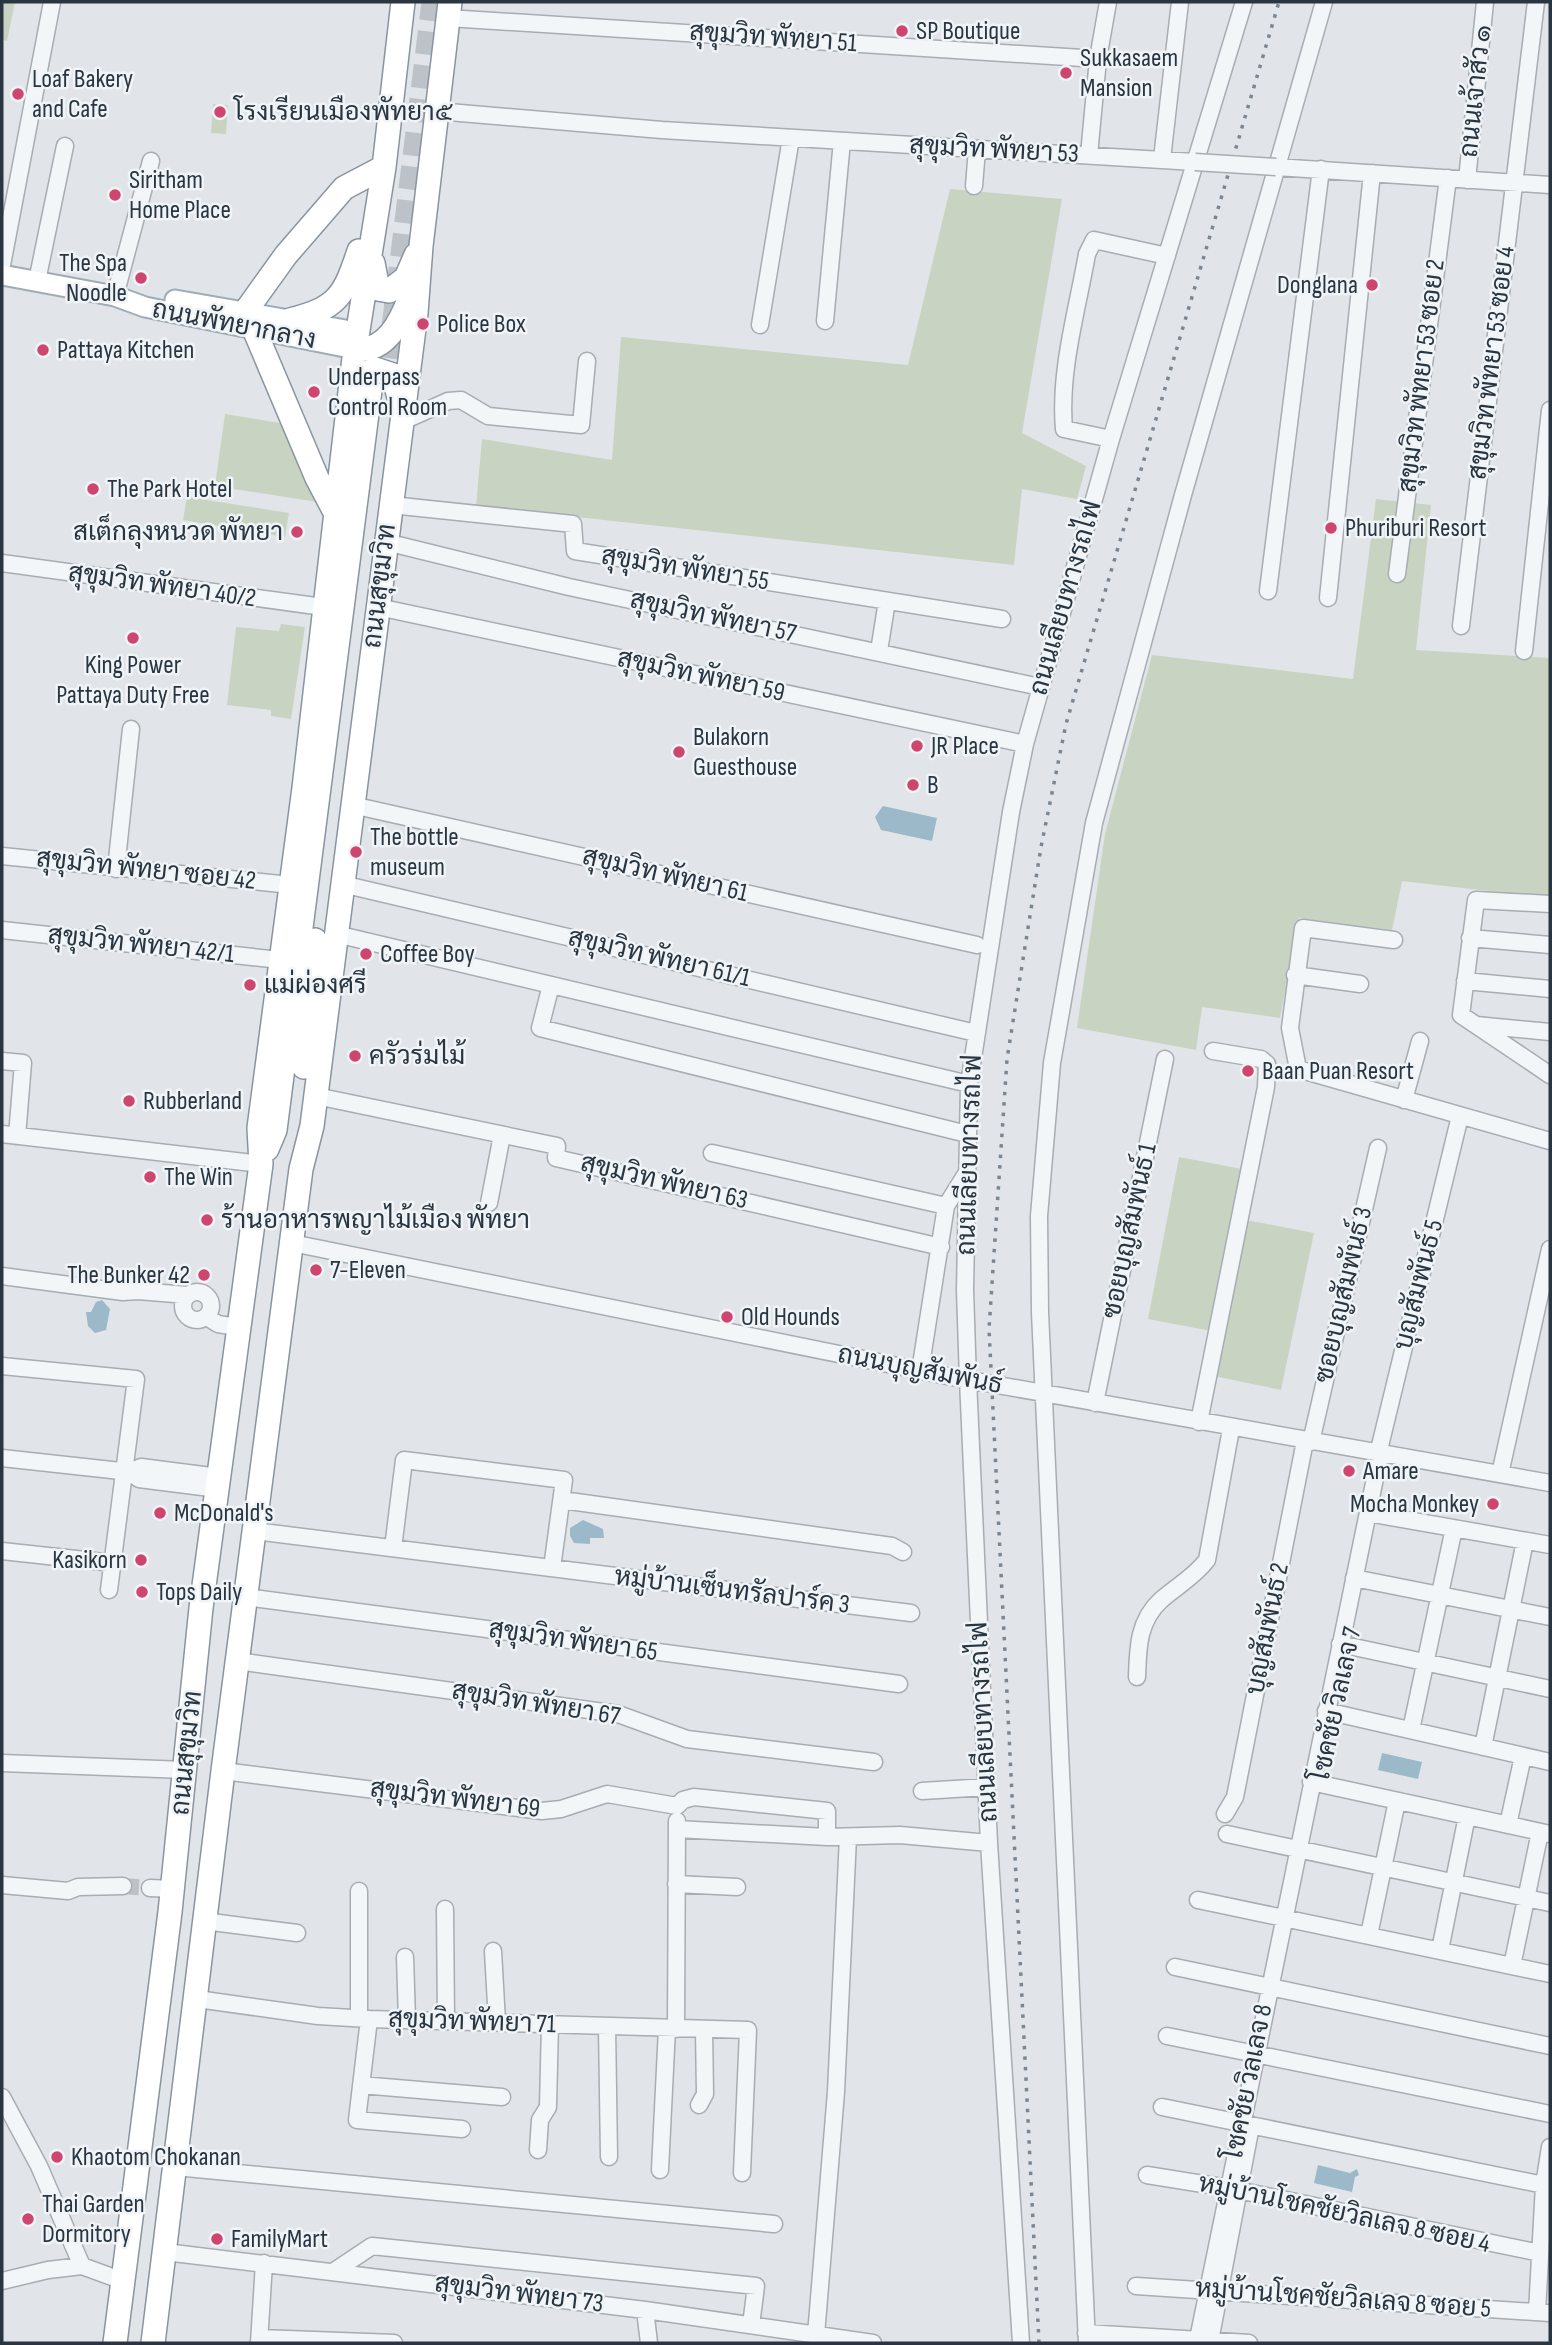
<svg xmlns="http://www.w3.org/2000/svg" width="1552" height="2345" viewBox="0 0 1552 2345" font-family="'Sofia Sans Condensed',Sarabun,sans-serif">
	<rect width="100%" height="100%" fill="#e1e5e9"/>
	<path fill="#c9d3c2" d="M2 2H15L7 41 2 40Z
		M213 104 228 105 226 134 211 133Z
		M950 189 1062 199 1022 433 1086 466 1077 499 1022 489 1014 565 476 506 482 439 612 460 621 337 908 365Z
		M225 414 280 423 317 502 215 486Z
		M187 497 289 513 285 537 183 520Z
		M1376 499 1431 505 1416 650 1550 658V898L1402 881 1392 930 1299 918 1280 1018 1202 1007 1196 1050 1077 1028 1105 834 1152 655 1353 679Z
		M281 624 305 627 291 719 271 716V710L227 705 236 627 279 631Z
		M1179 1157 1242 1169 1211 1331 1148 1319Z
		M1246 1220 1314 1233 1281 1390 1214 1376Z"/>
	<path fill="#9cb9c9" d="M883 806 937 818 932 841 881 830 875 817Z
		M102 1300 110 1309 106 1330 95 1333 88 1326 86 1312H91L96 1302Z
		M583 1520 603 1529 604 1538H590V1544L574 1543 570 1536V1528Z
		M1382 1753 1422 1762 1418 1779 1378 1770Z
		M1318 2165 1350 2173 1357 2169 1359 2175 1355 2177 1352 2192 1314 2183Z"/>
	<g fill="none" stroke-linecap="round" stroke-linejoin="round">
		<path stroke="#bcc2c7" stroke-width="16" stroke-dasharray="16 8" stroke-linecap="butt" d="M123 1886 150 1888"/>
		<path stroke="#bcc2c7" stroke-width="23" stroke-dasharray="23 11" stroke-linecap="butt" d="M385 392 433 2"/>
		<defs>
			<path id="minor" d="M448 18 1098 59
				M437 111 662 130 1195 162
				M1089 155 1098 59 1108 2
				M1162 159 1180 2
				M1276 167 1550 185
				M1467 180 1485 2
				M974 186 977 149
				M2 265 52 2
				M37 281 65 146
				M115 296 151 161
				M825 321 842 141
				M760 325 791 138
				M401 422 448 401 461 400 488 416 581 425 587 361
				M1111 439 1064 429C1059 371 1077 311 1087 254L1094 240 1167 256
				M391 505 573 524 575 551 1002 619
				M386 542 569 587 1040 687
				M2 563 323 607
				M1397 574 1448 178
				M1268 591 1321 169
				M1328 598 1372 173
				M378 607 1025 744
				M1461 626 1536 2
				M879 651 887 601
				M1524 651 1550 410
				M352 805 977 945
				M2 856 291 885
				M116 869 131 729
				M342 884 976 1033
				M1550 904 1476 900 1461 1015 1550 1075
				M2 930 280 960
				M336 934 969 1084
				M1470 938 1550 945
				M1394 940 1303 928 1290 1028 1298 1069 1550 1141
				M1295 975 1360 984
				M1465 981 1550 989
				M551 985 540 1028 967 1134
				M1476 1025 1550 1032
				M2 1061 23 1063 17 1136
				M316 1096 557 1146 556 1158 941 1247
				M1404 1100 1420 1041
				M2 1134 261 1164
				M712 1153 946 1206
				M489 1203 502 1135
				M292 1243 947 1376 1550 1483
				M2 1276 123 1292 138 1291 187 1295
				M183 1306a14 14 0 1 1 28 0a14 14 0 1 1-28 0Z
				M207 1317 218 1324 237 1327
				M2 1366 136 1379 109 1590
				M920 1371 946 1206 966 1174
				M1095 1403 1165 1059
				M1199 1422 1266 1087 1267 1064 1261 1059 1213 1051
				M1311 1442 1378 1148
				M1378 1454 1460 1116
				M2 1458 130 1472 139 1479 218 1489
				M130 1472 141 1467 219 1477
				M1500 1474 1550 1249
				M562 1500 892 1546 903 1552
				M1368 1513 1550 1545
				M255 1531 911 1613
				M393 1548 404 1460 564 1480 552 1568
				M2 1551 113 1563
				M1354 1578 1550 1617
				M246 1597 899 1684
				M1340 1644 1550 1689
				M237 1661 618 1714 687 1739 874 1762
				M1137 1677C1138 1648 1138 1621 1161 1600 1177 1586 1194 1577 1207 1560L1231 1429
				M1326 1711 1550 1762
				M1411 1730 1454 1528
				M1483 1747 1525 1541
				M2 1763 185 1770
				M223 1771 542 1811 561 1809 607 1794 677 1806
				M1311 1782 1550 1834
				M922 1791 987 1787
				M677 1806 683 1800 694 1797 827 1811V1837
				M1225 1814 1235 1797 1305 1441
				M1508 1825 1523 1756
				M677 1829 827 1837 900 1835 989 1843
				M1227 1834 1550 1903
				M676 1884 737 1887
				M2 1885 68 1891 78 1887 123 1886
				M150 1888 173 1889
				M359 1891V2018
				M1198 1900 1550 1974
				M445 1909 446 2021
				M204 1921 297 1933
				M1369 1935 1397 1801
				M1440 1950 1467 1816
				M493 1951 497 2022
				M405 1957 407 2020
				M1512 1966 1540 1832
				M1175 1967 1550 2046
				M197 1999 318 2016 369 2019 748 2030 742 2173
				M369 2019 357 2120 462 2129
				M607 2026 609 2157
				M676 2029 677 1821
				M1167 2036 1550 2114
				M361 2085 502 2097
				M2 2097 39 2166 82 2266
				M699 2105 705 2094 704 2029
				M1162 2107 1544 2185
				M538 2150 540 2120 548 2107 550 2024
				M175 2167 774 2224
				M660 2170 667 2028
				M1147 2175 1228 2188 1540 2253
				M165 2252 645 2310 873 2343
				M333 2272 372 2246 756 2286 751 2325
				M2 2281 48 2270 82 2266 123 2281
				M1136 2286 1550 2313
				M645 2310 649 2343
				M1537 2312 1544 2185 1550 2147
				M1086 2333 1249 2343
				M816 2335 836 2092 848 1837
				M260 2338 394 2343
				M1198 2339 1380 1454
				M1210 2341 1251 2126
				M259 2343 264 2263
				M1021 2343 989 1843 968 1380 965 1290 969 1084 1011 812 1025 744 1111 439 1244 2
				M1087 2343 1040 1312 1039 1216 1052 1063 1094 823 1183 495 1324 2"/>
			<path id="major" d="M2 275 115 296 145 307 355 349
				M175 300 357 332"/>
			<path id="highway" d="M373 263 378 289 389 291 406 278 416 255
				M245 312 286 255 344 188 384 167
				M290 320C338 308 344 296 359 251
				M254 329 317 478 336 514
				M355 349C386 353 401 321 410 297
				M354 397 363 376 375 369 393 375 400 401
				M304 1067 315 940
				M267 1149 275 1130 370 390
				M115 2343 170 1912 201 1608 261 1164 259 1128 304 788 355 349 384 167 403 2
				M153 2343 223 1771 301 1169 312 1126 416 313 421 246 450 2"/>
		</defs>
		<use href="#minor" stroke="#a6adb3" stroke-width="19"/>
		<use href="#major" stroke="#a0acb5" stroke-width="23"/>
		<use href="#highway" stroke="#8895a0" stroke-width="26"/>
		<use href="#minor" stroke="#f3f6f8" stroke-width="16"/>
		<use href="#major" stroke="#fff" stroke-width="19"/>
		<use href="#highway" stroke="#fff" stroke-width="23"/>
		<path stroke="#7a8793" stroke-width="3.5" stroke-dasharray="3.5 7" stroke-linecap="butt" d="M1039 2343 989 1329 1007 1059 1041 847 1066 724 1279 2"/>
		<defs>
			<path id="minor-bridge" d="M1195 162 1276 167"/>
		</defs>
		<use href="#minor-bridge" stroke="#a6adb3" stroke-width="19" stroke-linecap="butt"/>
		<use href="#minor-bridge" stroke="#f3f6f8" stroke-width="16"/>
	</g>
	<g fill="#ce4670" stroke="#f0f4f7" stroke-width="2.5">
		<circle cx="902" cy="31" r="7"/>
		<circle cx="1066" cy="73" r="7"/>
		<circle cx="18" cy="94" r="7"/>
		<circle cx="220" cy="112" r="7"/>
		<circle cx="115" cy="195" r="7"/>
		<circle cx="141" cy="278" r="7"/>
		<circle cx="1372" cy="285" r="7"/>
		<circle cx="423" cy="324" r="7"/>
		<circle cx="43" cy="350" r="7"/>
		<circle cx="314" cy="392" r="7"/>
		<circle cx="93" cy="489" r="7"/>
		<circle cx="1331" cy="528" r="7"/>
		<circle cx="297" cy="532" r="7"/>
		<circle cx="133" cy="638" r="7"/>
		<circle cx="917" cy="746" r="7"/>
		<circle cx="679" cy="752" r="7"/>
		<circle cx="913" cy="785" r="7"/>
		<circle cx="356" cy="852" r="7"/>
		<circle cx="366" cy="954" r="7"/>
		<circle cx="250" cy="985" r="7"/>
		<circle cx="355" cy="1056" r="7"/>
		<circle cx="1248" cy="1071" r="7"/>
		<circle cx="129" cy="1101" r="7"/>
		<circle cx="150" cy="1177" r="7"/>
		<circle cx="207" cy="1220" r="7"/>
		<circle cx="316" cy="1270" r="7"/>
		<circle cx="204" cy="1275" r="7"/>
		<circle cx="727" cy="1317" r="7"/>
		<circle cx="1349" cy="1471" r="7"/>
		<circle cx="1493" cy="1504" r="7"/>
		<circle cx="160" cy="1513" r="7"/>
		<circle cx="141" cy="1560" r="7"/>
		<circle cx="142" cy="1592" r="7"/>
		<circle cx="57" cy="2157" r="7"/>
		<circle cx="28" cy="2219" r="7"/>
		<circle cx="217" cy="2239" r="7"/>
	</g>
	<g text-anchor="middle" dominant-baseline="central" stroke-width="5" stroke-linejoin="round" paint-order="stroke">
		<g font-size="26" fill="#293641" stroke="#f0f4f7" text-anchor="start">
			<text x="916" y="31">SP Boutique</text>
			<text x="1080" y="58">Sukkasaem<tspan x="1080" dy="30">Mansion</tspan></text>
			<text x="32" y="79">Loaf Bakery<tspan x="32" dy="30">and Cafe</tspan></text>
			<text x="234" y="112">โรงเรียนเมืองพัทยา๕</text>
			<text x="129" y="180">Siritham<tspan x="129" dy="30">Home Place</tspan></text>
			<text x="127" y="263" text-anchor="end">The Spa<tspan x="127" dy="30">Noodle</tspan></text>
			<text x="1358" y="285" text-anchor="end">Donglana</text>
			<text x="437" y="324">Police Box</text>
			<text x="57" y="350">Pattaya Kitchen</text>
			<text x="328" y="377">Underpass<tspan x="328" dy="30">Control Room</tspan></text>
			<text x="107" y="489">The Park Hotel</text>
			<text x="1345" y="528">Phuriburi Resort</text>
			<text x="283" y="532" text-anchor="end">สเต็กลุงหนวด พัทยา</text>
			<text x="133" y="665" text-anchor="middle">King Power<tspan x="133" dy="30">Pattaya Duty Free</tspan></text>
			<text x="693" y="737">Bulakorn<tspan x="693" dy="30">Guesthouse</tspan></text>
			<text x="931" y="746">JR Place</text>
			<text x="927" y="785">B</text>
			<text x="370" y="837">The bottle<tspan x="370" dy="30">museum</tspan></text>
			<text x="380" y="954">Coffee Boy</text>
			<text x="264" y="985">แม่ผ่องศรี</text>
			<text x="369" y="1056">ครัวร่มไม้</text>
			<text x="1262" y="1071">Baan Puan Resort</text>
			<text x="143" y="1101">Rubberland</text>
			<text x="164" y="1177">The Win</text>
			<text x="221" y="1220">ร้านอาหารพญาไม้เมือง พัทยา</text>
			<text x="330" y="1270">7-Eleven</text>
			<text x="190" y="1275" text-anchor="end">The Bunker 42</text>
			<text x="741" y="1317">Old Hounds</text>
			<text x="1363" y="1471">Amare</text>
			<text x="1479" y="1504" text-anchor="end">Mocha Monkey</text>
			<text x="174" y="1513">McDonald's</text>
			<text x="127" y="1560" text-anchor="end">Kasikorn</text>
			<text x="156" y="1592">Tops Daily</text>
			<text x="71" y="2157">Khaotom Chokanan</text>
			<text x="42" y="2204">Thai Garden<tspan x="42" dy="30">Dormitory</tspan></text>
			<text x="231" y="2239">FamilyMart</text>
		</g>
		<g font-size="26" fill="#293641" stroke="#f0f4f7">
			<text transform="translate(773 38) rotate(4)">สุขุมวิท พัทยา 51</text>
			<text transform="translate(1476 91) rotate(-84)">ถนนเจ้าสัว ๑</text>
			<text transform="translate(994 150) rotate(3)">สุขุมวิท พัทยา 53</text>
			<text transform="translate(234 325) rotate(11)">ถนนพัทยากลาง</text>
			<text transform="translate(1492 363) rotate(-83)">สุขุมวิท พัทยา 53 ซอย 4</text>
			<text transform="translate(1422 376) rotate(-83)">สุขุมวิท พัทยา 53 ซอย 2</text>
			<text transform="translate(685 569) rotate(9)">สุขุมวิท พัทยา 55</text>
			<text transform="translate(162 586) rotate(8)">สุขุมวิท พัทยา 40/2</text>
			<text transform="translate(380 586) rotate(-83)">ถนนสุขุมวิท</text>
			<text transform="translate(1066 598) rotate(-74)">ถนนเลียบทางรถไฟ</text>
			<text transform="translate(713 617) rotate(12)">สุขุมวิท พัทยา 57</text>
			<text transform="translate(701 676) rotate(12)">สุขุมวิท พัทยา 59</text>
			<text transform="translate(146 870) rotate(6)">สุขุมวิท พัทยา ซอย 42</text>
			<text transform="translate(665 875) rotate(13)">สุขุมวิท พัทยา 61</text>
			<text transform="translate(141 945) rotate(6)">สุขุมวิท พัทยา 42/1</text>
			<text transform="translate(659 958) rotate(13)">สุขุมวิท พัทยา 61/1</text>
			<text transform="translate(970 1155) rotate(-88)">ถนนเลียบทางรถไฟ</text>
			<text transform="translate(664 1182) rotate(13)">สุขุมวิท พัทยา 63</text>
			<text transform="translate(1130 1231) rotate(-78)">ซอยบุญสัมพันธ์ 1</text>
			<text transform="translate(1419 1285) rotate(-76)">บุญสัมพันธ์ 5</text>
			<text transform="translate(1344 1295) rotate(-77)">ซอยบุญสัมพันธ์ 3</text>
			<text transform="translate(920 1370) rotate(11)">ถนนบุญสัมพันธ์</text>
			<text transform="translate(732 1591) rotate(7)">หมู่บ้านเซ็นทรัลปาร์ค 3</text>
			<text transform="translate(1268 1629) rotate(-79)">บุญสัมพันธ์ 2</text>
			<text transform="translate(573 1641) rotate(8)">สุขุมวิท พัทยา 65</text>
			<text transform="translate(536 1704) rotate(9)">สุขุมวิท พัทยา 67</text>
			<text transform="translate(1337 1704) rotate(-78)">โชคชัย วิลเลจ 7</text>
			<text transform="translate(984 1722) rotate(-93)">ถนนเลียบทางรถไฟ</text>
			<text transform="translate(187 1753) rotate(-84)">ถนนสุขุมวิท</text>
			<text transform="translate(455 1799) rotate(7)">สุขุมวิท พัทยา 69</text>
			<text transform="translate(472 2022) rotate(2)">สุขุมวิท พัทยา 71</text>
			<text transform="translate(1249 2082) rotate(-79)">โชคชัย วิลเลจ 8</text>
			<text transform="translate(1344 2214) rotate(12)">หมู่บ้านโชคชัยวิลเลจ 8 ซอย 4</text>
			<text transform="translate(519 2294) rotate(7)">สุขุมวิท พัทยา 73</text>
			<text transform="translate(1343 2299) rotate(4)">หมู่บ้านโชคชัยวิลเลจ 8 ซอย 5</text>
		</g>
	</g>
	<rect width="1552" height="2345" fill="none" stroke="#293641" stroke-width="7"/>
</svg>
